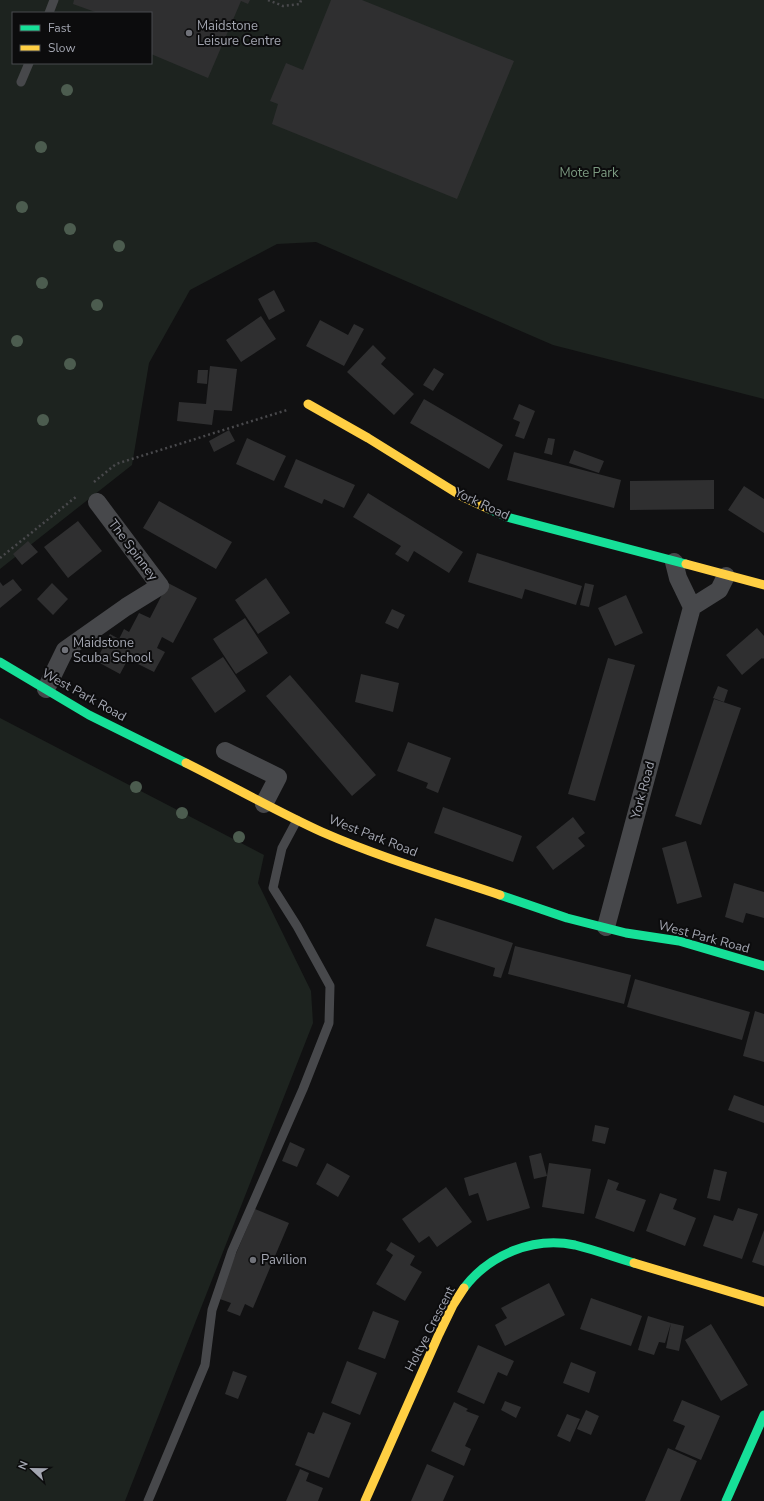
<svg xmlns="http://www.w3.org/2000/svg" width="764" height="1501" viewBox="0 0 764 1501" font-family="'Nunito Sans',sans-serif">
	<rect width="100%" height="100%" fill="#111112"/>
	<path fill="#1d231f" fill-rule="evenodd" d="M0 0H764V399L553 345 316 242 277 244 190 290 149 363 132 465 0 569ZM13 13H151V63H13Z
		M0 718 264 855 258 883 311 991 313 1023 125 1501H0Z"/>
	<path fill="#2f2f30" d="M74 0H250L248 4 241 1 208 78 151 54V13H98L73 4Z
		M331 0H362L514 61 457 199 272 124 278 104 270 101 286 63 303 70Z
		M274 290 285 311 269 320 258 299Z
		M261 316 276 339 241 362 226 340Z
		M320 320 348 335 354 324 364 329 344 366 306 346Z
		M373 345 386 358 381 364 414 394 394 415 347 372Z
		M210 366 237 369 232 411 214 410 212 425 177 421 179 402 206 404Z
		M434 368 444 374 433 391 423 385Z
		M198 370H208L207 384 197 383Z
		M424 399 503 445 489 469 410 423Z
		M519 404 535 411 524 439 515 436 520 422 513 419Z
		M229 430 235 441 214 452 209 441Z
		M247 438 286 456 274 481 236 464Z
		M548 438 555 439 552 455 544 453Z
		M574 450 604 461 599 473 569 463Z
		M514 452 621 480 614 508 507 480Z
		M296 459 355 485 344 508 324 499 322 504 284 487Z
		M714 480V509L630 510V481Z
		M744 486 764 499V533L728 510Z
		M368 493 463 552 449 573 414 551 408 562 395 554 401 546 353 517Z
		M159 501 232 542 216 569 143 528Z
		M78 521 102 551 68 578 44 547Z
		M28 541 38 552 22 565 13 554Z
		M477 553 582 586 576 605 525 589 522 599 468 582Z
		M266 578 290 613 258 634 235 600Z
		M13 579 22 590 0 608V582L3 586Z
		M52 583 68 599 53 615 37 599Z
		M168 583 197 598 173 643 162 637 157 648 165 652 154 672 128 659 120 674 96 661 110 634 119 639 124 629 129 632 139 613 150 618Z
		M585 583 594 585 589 607 580 605Z
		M626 595 643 633 615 646 598 608Z
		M392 609 405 615 398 629 385 623Z
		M245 618 268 653 236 674 213 639Z
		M757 628 764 636V658L763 659 762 658 742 675 726 655Z
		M223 657 246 691 215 713 191 678Z
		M608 658 635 665 595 801 568 794Z
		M361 674 399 683 393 712 355 702Z
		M290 675 376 775 352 796 266 696Z
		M718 686 728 690 724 702 713 698Z
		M714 699 741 708 701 825 675 816Z
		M408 742 451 758 438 793 426 788 428 783 397 771Z
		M443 807 522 836 513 862 434 833Z
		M573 817 585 833 578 838 585 846 553 870 536 847Z
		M686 841 702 897 677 904 662 848Z
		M734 883 764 892V918L746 913 743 923 725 917Z
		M435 918 513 943 501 978 493 976 495 968 426 946Z
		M515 946 631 975 624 1004 508 974Z
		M635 979 750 1012 742 1040 627 1007Z
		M755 1011 764 1014V1062L743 1056Z
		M734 1095 764 1106V1123L728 1110Z
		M595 1125 609 1128 605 1144 592 1141Z
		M290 1142 305 1149 297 1167 282 1161Z
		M541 1153 547 1176 549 1163 591 1169 584 1214 542 1207 547 1176 534 1179 529 1156Z
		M516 1162 530 1208 487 1221 478 1193 469 1196 464 1178Z
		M327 1163 350 1176 338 1197 316 1184Z
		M714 1169 727 1172 720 1201 707 1198Z
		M608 1179 619 1183 616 1190 646 1200 634 1232 595 1218Z
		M446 1187 472 1222 437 1247 429 1236 419 1243 402 1219Z
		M660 1193 677 1199 673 1209 696 1218 685 1246 646 1231Z
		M738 1208 758 1214 742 1259 703 1246 714 1215 733 1221Z
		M255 1209 289 1223 253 1308 245 1304 240 1316 227 1311 231 1303 217 1298Z
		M764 1230V1266L752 1262Z
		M391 1242 415 1256 410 1265 422 1272 405 1301 376 1284 393 1255 386 1250Z
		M549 1283 565 1315 505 1346 495 1325 507 1318 501 1308Z
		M591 1298 642 1316 631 1346 580 1329Z
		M373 1311 399 1321 385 1359 358 1349Z
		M648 1316 671 1323 665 1343 659 1342 654 1355 638 1350Z
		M671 1323 684 1326 679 1351 666 1348Z
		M711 1324 748 1385 721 1401 685 1340Z
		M478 1345 514 1361 507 1376 498 1372 484 1404 457 1392Z
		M347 1361 377 1373 360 1415 331 1403Z
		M571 1362 596 1372 589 1393 563 1383Z
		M233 1371 247 1376 238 1399 225 1394Z
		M682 1400 720 1416 701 1460 675 1449 685 1426 673 1421Z
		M505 1401 521 1407 516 1418 501 1410Z
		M454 1402 468 1409 466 1411 479 1416 465 1446 471 1449 464 1466 431 1451Z
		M586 1410 599 1416 591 1435 577 1429Z
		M323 1412 351 1423 329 1478 295 1465 308 1432 314 1434Z
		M567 1414 580 1419 570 1442 557 1436Z
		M668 1448 697 1461 680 1501H645Z
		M427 1464 454 1476 443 1501H411Z
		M300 1469 309 1473 306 1481 323 1488 318 1501H286Z"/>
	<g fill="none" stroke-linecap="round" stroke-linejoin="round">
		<path stroke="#49494c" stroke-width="2.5" stroke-dasharray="2 3" stroke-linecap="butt" d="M268 0 283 6 300 4 301 0
			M94 482 116 464 287 410
			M0 558 77 496"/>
		<path stroke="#47484b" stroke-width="9" d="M49 13 54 0
			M21 82 29 63
			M148 1501 205 1365 212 1310 232 1251 303 1089 329 1023 330 986 297 926 273 888 282 848 297 820"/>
		<path stroke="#47484b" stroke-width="18" d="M692 607 719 590 726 576
			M46 689 65 650 126 607 160 586 97 502
			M225 751 278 777 264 804
			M606 927 692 607 678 578 674 562"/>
		<path stroke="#16e098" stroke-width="9" d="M489 509 507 517 686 564
			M0 662 89 715 186 763
			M500 895 567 918 626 933 679 941 764 966
			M464 1288C489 1255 533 1236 575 1245 595 1250 614 1257 634 1263
			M726 1501 764 1415"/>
		<path stroke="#ffcf43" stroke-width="9" d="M308 404 368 438 463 497 489 509
			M686 564 764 585
			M186 763C232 786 276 811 322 832 379 857 440 875 500 895
			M634 1263 764 1302
			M365 1501 439 1334 453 1305 464 1288"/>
	</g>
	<g fill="#4c5c4f">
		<circle cx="67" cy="90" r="6"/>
		<circle cx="41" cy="147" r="6"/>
		<circle cx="22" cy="207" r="6"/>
		<circle cx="70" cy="229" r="6"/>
		<circle cx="119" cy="246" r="6"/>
		<circle cx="42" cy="283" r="6"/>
		<circle cx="97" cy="305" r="6"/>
		<circle cx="17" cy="341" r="6"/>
		<circle cx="70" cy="364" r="6"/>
		<circle cx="43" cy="420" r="6"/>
		<circle cx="136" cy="787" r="6"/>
		<circle cx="182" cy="813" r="6"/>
		<circle cx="239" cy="837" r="6"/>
	</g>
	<g fill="#707279" stroke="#0c0c0d" stroke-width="1.5">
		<circle cx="189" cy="33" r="4"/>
		<circle cx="65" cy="650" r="4"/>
		<circle cx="253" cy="1260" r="4"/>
	</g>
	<g text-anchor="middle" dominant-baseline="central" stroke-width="4" stroke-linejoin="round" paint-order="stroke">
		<g font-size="13" fill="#a3a6b1" stroke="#0c0c0d" text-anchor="start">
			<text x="197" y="26">Maidstone<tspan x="197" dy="15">Leisure Centre</tspan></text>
			<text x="73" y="643">Maidstone<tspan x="73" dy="15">Scuba School</tspan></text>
			<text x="261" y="1260">Pavilion</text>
		</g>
		<g font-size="13" fill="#7c9a81" stroke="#0c0c0d">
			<text x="589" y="173">Mote Park</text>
		</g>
		<g font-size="13" fill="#a3a6b1" stroke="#0c0c0d">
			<text transform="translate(482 504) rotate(25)">York Road</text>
			<text transform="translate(133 550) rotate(53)">The Spinney</text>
			<text transform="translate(84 695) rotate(29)">West Park Road</text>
			<text transform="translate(643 790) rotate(-75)">York Road</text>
			<text transform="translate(373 836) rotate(21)">West Park Road</text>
			<text transform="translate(704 937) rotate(15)">West Park Road</text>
			<text transform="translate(430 1329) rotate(-63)">Holtye Crescent</text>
		</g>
	</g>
	<rect x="12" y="12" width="140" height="52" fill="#0c0c0d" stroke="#484a4f"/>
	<rect x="20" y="25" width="20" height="6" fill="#16e098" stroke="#484a4f"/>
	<text x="48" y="32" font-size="12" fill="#a3a6b1">Fast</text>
	<rect x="20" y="45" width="20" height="6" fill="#ffcf43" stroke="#484a4f"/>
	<text x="48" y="52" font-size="12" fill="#a3a6b1">Slow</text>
	<g transform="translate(32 1469) rotate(292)" stroke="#0c0c0d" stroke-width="3" paint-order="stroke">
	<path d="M0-3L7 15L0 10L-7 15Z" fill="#a3a6b1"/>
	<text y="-6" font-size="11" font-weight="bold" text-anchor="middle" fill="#a3a6b1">N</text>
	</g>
</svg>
